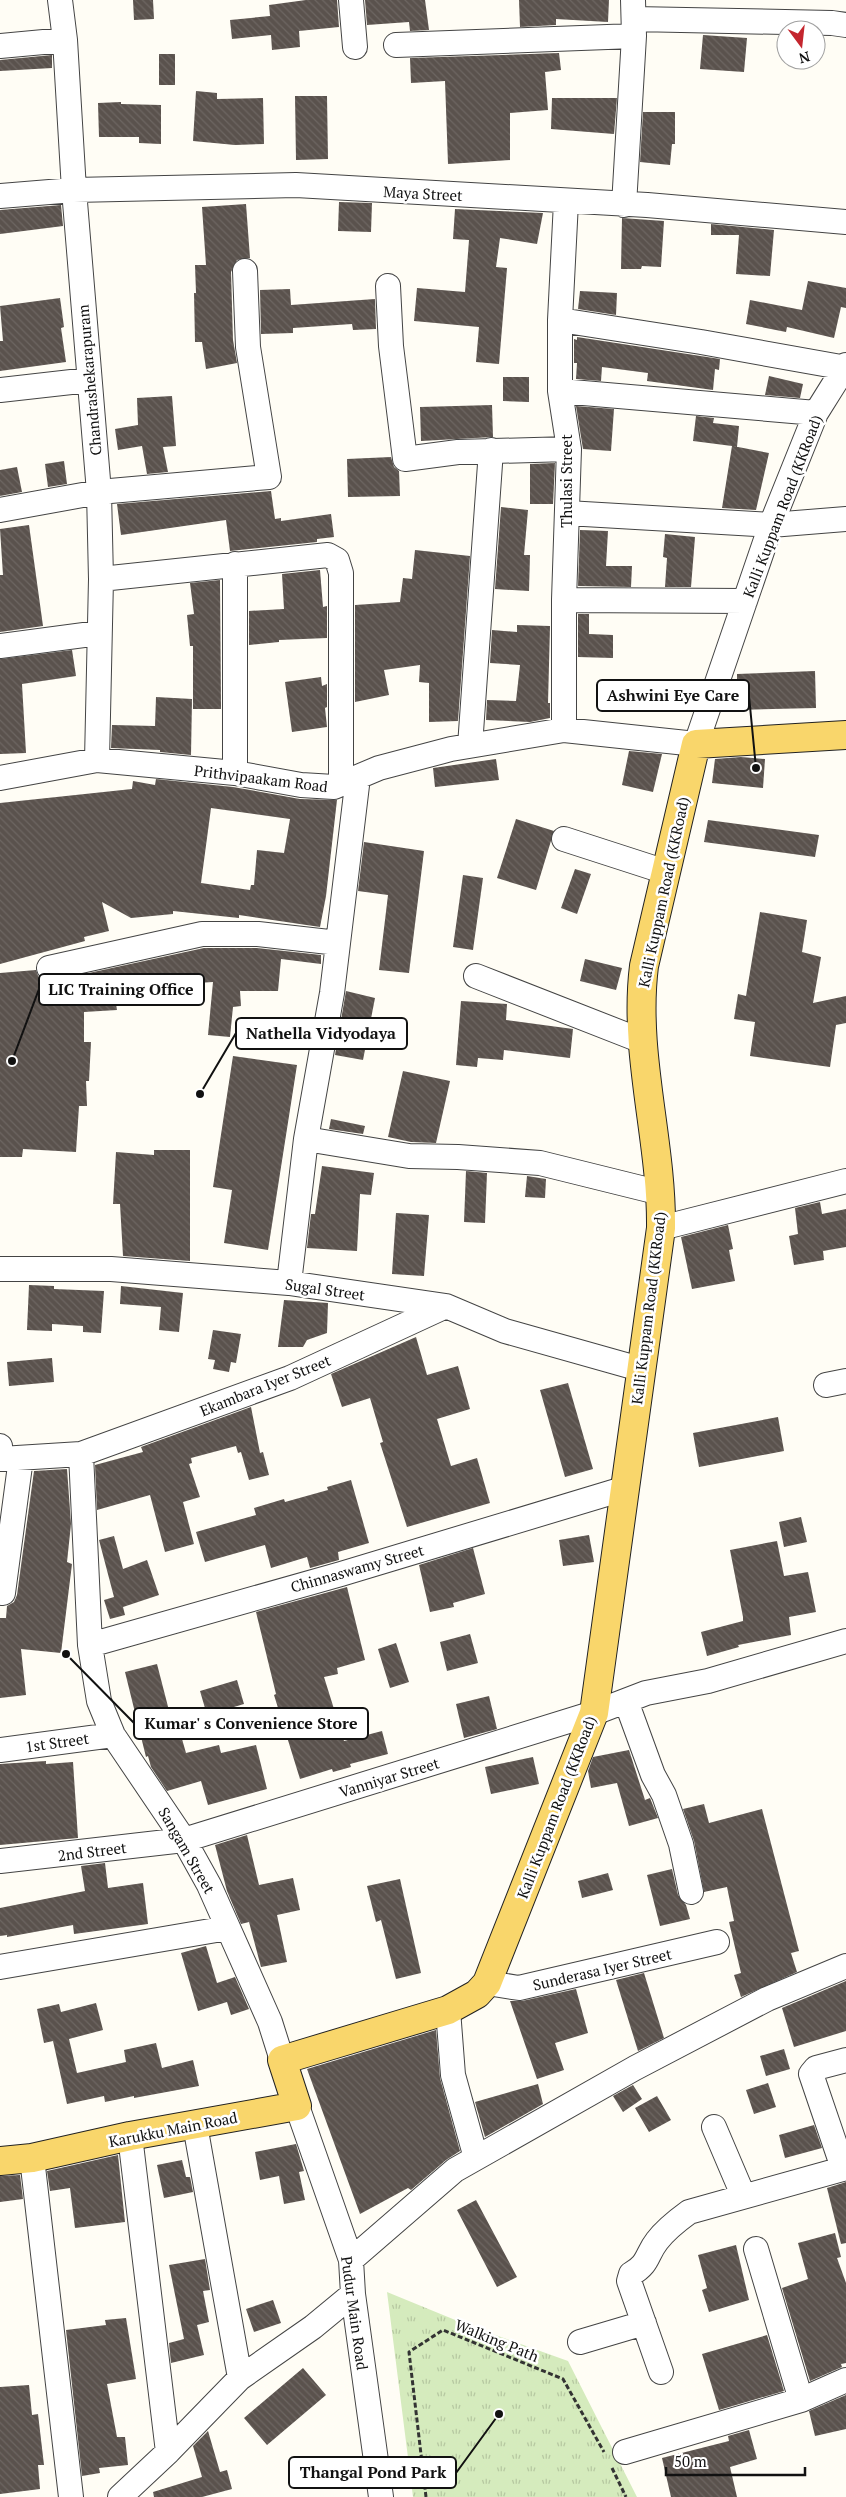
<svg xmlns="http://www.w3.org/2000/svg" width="846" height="2497" viewBox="0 0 846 2497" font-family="'PT Serif',serif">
	<defs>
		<pattern id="park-tufts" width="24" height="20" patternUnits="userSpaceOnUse" patternTransform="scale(1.25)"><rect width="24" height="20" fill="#d5ebbd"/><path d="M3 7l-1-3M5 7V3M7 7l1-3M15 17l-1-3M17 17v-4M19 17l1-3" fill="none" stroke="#b6c8a1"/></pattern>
		<pattern id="building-back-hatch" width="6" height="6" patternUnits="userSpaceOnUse" patternTransform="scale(1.25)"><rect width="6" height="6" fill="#5a524d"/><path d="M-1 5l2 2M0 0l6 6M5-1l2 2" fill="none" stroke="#6d6662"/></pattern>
	</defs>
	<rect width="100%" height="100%" fill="#fffdf5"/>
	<path fill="url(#park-tufts)" d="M387 2292 465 2324 568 2361 637 2497H413Z"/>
	<path fill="url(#building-back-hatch)" fill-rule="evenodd" d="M133 0H153L154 19 134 20Z
		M306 0H337L339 27 299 31 300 47 272 50 271 35 232 39 230 20 270 16 269 5Z
		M365 0H425L429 30 410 31 409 22 367 25Z
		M519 0H609L608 22 556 19V25L520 27Z
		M703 35 747 38 744 72 700 69Z
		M559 53 561 70 545 72 548 110 510 113V160L448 164 445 81 411 83 410 58Z
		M159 54H175V85H159Z
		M52 55V68L0 71V60Z
		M196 91 217 93V99L263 98 264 144 235 145 193 141Z
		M295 96H327L328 159 296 160Z
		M552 98H617L614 134 551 129Z
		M121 102V104L161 105V144L139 143V137H99L98 103Z
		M643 112H675V144H672L670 165 640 162Z
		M339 202 372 203 371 232 338 231Z
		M246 204 250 258 237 260 231 272 233 340 237 363 206 369 202 342H195L194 293H196L195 265H206L202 207Z
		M61 205 63 226 0 234V210Z
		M455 209 543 213 537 244 500 238 496 267 507 268 499 364 476 362 479 327 414 321 417 288 465 292 469 240 453 239Z
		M622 218 664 221 661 267 642 266 641 269H621Z
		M711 224 774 230 770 276 736 274 739 235H711Z
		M808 281 846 288V308L841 307 834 338 787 327 786 332 746 324 750 300 802 310Z
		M290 289 291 305 375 299 376 329 353 330 352 324 293 328V333L261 334 260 290Z
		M580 291 617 293 616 315 578 309Z
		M60 298 64 327 61 328 66 362 0 371V341H3L0 306Z
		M577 337 720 359 719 370 715 369 713 390 647 381 648 373 602 367 601 381 576 379 577 363H574V339L577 340Z
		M769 376 803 384 800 398 765 395Z
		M503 377H529V402L503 401Z
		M172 396 176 446 163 447 168 472 147 474 142 446 118 450 115 429 138 425 137 398Z
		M492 405 493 437 421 441 420 407Z
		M576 406 614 409 611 451 583 449Z
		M696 416 714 418 713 423 739 426 737 447 733 446 769 453 756 510 722 508 732 446 693 441Z
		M391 457 394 467 399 471 400 496 348 497 347 459Z
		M64 461 67 484 48 487 45 464Z
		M555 463 553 504H530V464Z
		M17 467 22 492 0 496V470Z
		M271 491 275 519 281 518V521L331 514 334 537 317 539V542L230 551 226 520 121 535 117 504Z
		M501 507 528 510 524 555H530L529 591 495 589Z
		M29 525 43 626 0 632V575H3L0 529Z
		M580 530 608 531 606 566H632L631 587 578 586Z
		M665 534 695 537 691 587H665L667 558 663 557Z
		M415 550 470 556 458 721 429 722V683L419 682 420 665 384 670 389 695 355 702V605L400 602 403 578 412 579Z
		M320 570 323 607 327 606V638L279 640V642L249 645V611L284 609 282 574Z
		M220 580 221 709H193V646H190L187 615 194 614 190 583Z
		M578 614H589V634L613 635V658L578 657Z
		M517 625 550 626 548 703H550V718L530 722 486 720 487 700 516 701 520 665 490 663 492 630 517 632Z
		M72 650 76 676 22 684 26 753 0 754V659Z
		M815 671 816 708 737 710V674Z
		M321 677 322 686 327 684V707L325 708 327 727 292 732 285 682Z
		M156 697 192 699 191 755 160 752V750L111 748 112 725 155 726Z
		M629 751 662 754 653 792 622 785Z
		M741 757 765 759 763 788 712 783 715 759Z
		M496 759 499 780 435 787 433 768Z
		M156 779 233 787 300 799 337 800 326 896 320 927 239 915V918L173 911V914L131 918 102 902 109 931 84 937 85 941 0 964V803L132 789 133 781 155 785ZM211 808 290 819 284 853 257 850 254 885H251L250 890 201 883Z
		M516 819 554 831 536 890 497 878Z
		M708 820 819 835 815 857 704 842Z
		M364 842 424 851 409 973 379 970 388 895 358 891Z
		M575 869 591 874 577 914 561 908Z
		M463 875 483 878 473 950 453 947Z
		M760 912 807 920 802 952 821 957 813 1003 846 996V1023L836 1025 830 1067 750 1056 755 1022 734 1019 738 994 746 996Z
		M204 948H257L321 955V964L281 959 278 991H240L241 1006 233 1007 230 1037 208 1035 213 982 181 984V989L158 990V994L138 996 139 1001 116 1004 117 1010 84 1012V1042H91L89 1081H86L87 1106H79L76 1152 23 1149 22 1157H0V973L36 970 39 978 52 981Z
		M585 959 622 968 616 990 580 981Z
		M346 991 375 998 363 1060 335 1055Z
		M461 1001 507 1004 506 1020 573 1029 570 1058 504 1050 503 1060 478 1058 477 1067 456 1065Z
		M233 1056 297 1065 268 1250 224 1243 232 1190 213 1187Z
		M403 1071 450 1081 436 1143 411 1142 388 1137Z
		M331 1119 365 1126 363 1134 329 1129Z
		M154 1150H190V1261L123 1256 120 1204H113L116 1152 154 1155Z
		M322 1166 374 1173 371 1195 360 1194 357 1251 307 1248 311 1214H315Z
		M466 1171 487 1173 485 1223 464 1222Z
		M527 1176 546 1179 545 1198 525 1197Z
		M820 1202 822 1214 846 1209V1247L823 1251 824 1260 794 1265 789 1236 798 1234 795 1208Z
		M396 1213 429 1215 424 1276 392 1274Z
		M728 1225 733 1249 729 1250 735 1281 692 1289 681 1237Z
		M29 1285 54 1286V1289L104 1291 101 1333 83 1332V1326L52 1324V1331L27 1330Z
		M121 1286 183 1293 179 1332 159 1330 161 1307 120 1304Z
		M284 1300 328 1303 327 1333 307 1340 303 1347H278Z
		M213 1330 241 1334 236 1363 231 1362 229 1372 213 1369 215 1360 208 1359Z
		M416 1337 427 1375 458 1366 470 1409 437 1419 451 1466 477 1458 490 1503 407 1527 380 1443 383 1442 370 1398 342 1407 331 1374Z
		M52 1358 54 1382 9 1386 7 1362Z
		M568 1383 593 1469 565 1477 540 1390Z
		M251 1407 260 1453 263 1452 269 1475 249 1480 241 1452 238 1453 236 1446 191 1458 192 1463 189 1464 200 1497 183 1502 194 1544 165 1552 150 1495 97 1510 95 1465 143 1452 141 1447Z
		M778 1417 784 1451 699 1467 693 1433Z
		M67 1469 71 1524 67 1562 72 1564 61 1653 21 1649 26 1695 0 1698V1618H6L7 1606 14 1602 17 1595 34 1471Z
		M351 1480 369 1543 338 1552 339 1560 310 1568 307 1557 271 1568 265 1545 205 1562 196 1532 256 1515 254 1508 284 1499 285 1502 328 1490 327 1487Z
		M801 1517 807 1542 784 1547 779 1522Z
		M589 1535 594 1562 563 1566 559 1540Z
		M114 1536 123 1569 147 1560 159 1595 123 1607 125 1615 110 1619 104 1600 114 1597 99 1540Z
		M777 1541 784 1576 808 1572 816 1612 789 1617 791 1635 738 1645 739 1647 707 1656 701 1632 743 1621V1617L730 1550Z
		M473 1548 485 1594 453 1603 454 1607 430 1612 419 1565Z
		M347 1587 365 1660 337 1668 338 1674 324 1677 344 1741 382 1731 388 1754 350 1764 351 1767 333 1772 332 1769 300 1779 274 1695 276 1694 256 1612Z
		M470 1634 478 1663 447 1671 440 1642Z
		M396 1643 409 1682 390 1688 378 1649Z
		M157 1664 173 1726 178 1725 186 1753 219 1745 221 1753 256 1745 267 1789 208 1805 201 1781 167 1791 151 1767 148 1756 146 1757 125 1672Z
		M237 1680 244 1704 207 1715 200 1691Z
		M489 1696 497 1729 464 1738 456 1704Z
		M629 1750 645 1800 650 1798 658 1818 629 1826 617 1783 591 1788 588 1771 593 1757Z
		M533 1757 539 1784 491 1794 485 1767Z
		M46 1761V1764L73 1762 78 1838 0 1845V1764Z
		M704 1804 709 1823 762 1809 799 1951 791 1953 797 1972 741 1997 734 1975 741 1973 729 1922 734 1921 727 1887 704 1892 694 1841 683 1809Z
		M247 1835 259 1885 293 1878 300 1910 277 1915 287 1962 261 1967 249 1922 241 1924 227 1891 215 1845Z
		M105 1863 108 1888 143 1883 148 1924 74 1934 73 1925 7 1937V1935L0 1936V1908L85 1891 81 1866Z
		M672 1869 678 1895 686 1905 690 1919 660 1926 647 1875Z
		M608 1873 613 1890 582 1898 578 1881Z
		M400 1879 421 1973 396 1979 381 1920 376 1922 367 1886Z
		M206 1946 217 1983 235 1977 249 2009 231 2015 227 2002 198 2011 181 1953Z
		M644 1973 664 2038 638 2051 616 1980Z
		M846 1981V2031L794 2047 782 2008Z
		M576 1989 588 2033 555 2043 564 2070 537 2079 510 2001H522Z
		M96 2003 103 2030 69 2039 77 2073 126 2062 124 2050 156 2043 162 2068 193 2060 199 2086 134 2098V2096L105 2102 104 2096 67 2104 53 2041 44 2043 37 2009 59 2004 61 2012Z
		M436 2030 440 2078 460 2151 446 2160 411 2190 408 2188 360 2214 307 2069Z
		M784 2049 790 2069 766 2076 760 2056Z
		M768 2083 776 2107 754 2114 746 2090Z
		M538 2084 543 2104 485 2137 475 2102Z
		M633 2085 642 2099 623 2112 613 2096Z
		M657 2096 671 2120 649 2132 635 2108Z
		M814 2125 822 2148 785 2158 779 2135Z
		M296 2144 304 2171 299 2172 305 2200 284 2204 279 2176 260 2180 255 2152Z
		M118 2155 125 2222 75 2228 70 2188 50 2191 47 2171Z
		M182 2160 186 2177H190L193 2192 164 2198 157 2165Z
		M20 2175 23 2199 0 2202V2176Z
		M846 2182V2243L841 2244 827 2188Z
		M476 2200 517 2277 497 2287 457 2210Z
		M835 2233 841 2257 837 2258 846 2283V2363L841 2364 842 2367 810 2381 782 2288 808 2279 798 2243Z
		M736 2245 749 2300 709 2312 702 2290 707 2288 698 2255Z
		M205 2259 210 2290 203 2291 209 2322 197 2325 204 2355 171 2363 169 2343 184 2339 169 2265Z
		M273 2300 281 2323 254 2332 246 2309Z
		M126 2318 136 2379 107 2384 117 2437H125L128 2465 99 2468 100 2473 82 2476 66 2330 106 2325 105 2320Z
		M767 2335 784 2391 719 2410 702 2354Z
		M303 2368 326 2395 267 2445 244 2418Z
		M29 2385 32 2415 38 2414 44 2465H38L40 2489 0 2494V2387Z
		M846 2395V2429L815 2436 809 2411Z
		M749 2430 757 2459 730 2467 737 2497H671L662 2458 729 2441 728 2436Z
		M208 2431 220 2472 227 2470 232 2489 202 2497H154L153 2492 202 2477 193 2446Z"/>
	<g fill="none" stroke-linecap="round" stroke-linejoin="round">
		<defs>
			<path id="minor" d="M60 0 65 40 74 190 99 492 101 579 97 760
				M351 0 355 47
				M634 19 832 23 846 25
				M396 45 634 36
				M0 46 65 40
				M0 196 74 190 296 185 647 205 846 222
				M624 205 634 36 633 0
				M388 286 391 346 405 459 458 452 569 449
				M560 320 701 342 846 368
				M0 390 89 380
				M560 391 816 413
				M0 510 99 492 269 477 248 347 245 271
				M567 513 771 525 846 519
				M235 564V773
				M101 579 328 555 337 560 341 573V784
				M564 600 745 601
				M0 646 99 633
				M564 730V600L569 449 560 391V320L566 202
				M470 746 491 450
				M0 778 97 760 235 773 301 785 334 787 379 768 451 749 564 730 696 744 771 525 816 413 846 365
				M564 839 666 872
				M49 968 202 934H258L338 943
				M476 976 642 1041
				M306 1139 409 1156 458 1157 540 1163 661 1193
				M661 1228 846 1181
				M0 1269H111L289 1283 446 1306 505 1331 640 1369
				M289 1283 306 1139 332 993 358 777
				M826 1385 846 1381
				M0 1446 1 1459 81 1454 290 1378 446 1306
				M81 1454 90 1645 99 1701 113 1735 184 1840 209 1885 270 2022 282 2060
				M3 1593 21 1458
				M90 1645 341 1574 623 1489
				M626 1701 653 1775 664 1795 681 1844 691 1892
				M0 1750 113 1735
				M0 1861 184 1840 594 1713 646 1693 708 1681 846 1641
				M0 1967 228 1928
				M487 1983 519 1988 717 1942
				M448 2010 453 2075 476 2158
				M297 2106 351 2260 353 2294 381 2497
				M195 2125 240 2378
				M714 2127 743 2195
				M130 2136 168 2452
				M32 2158 71 2497
				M843 2168 811 2074 816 2068 846 2060
				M756 2249 801 2400
				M351 2260 455 2170 635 2068 767 1999 846 1966
				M580 2342 644 2323
				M661 2372 629 2281 631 2274C649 2264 646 2255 657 2241 666 2229 678 2220 689 2212L846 2168
				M625 2452 801 2400 846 2380
				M120 2497 168 2452 240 2378 313 2327 353 2294"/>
			<path id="major" d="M0 2161 32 2158 130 2136 297 2106 282 2060 448 2010 477 1994 487 1983 594 1713 661 1228C662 1140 633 1054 644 966L696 744 846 735"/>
		</defs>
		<use href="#minor" stroke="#444" stroke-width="26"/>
		<use href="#major" stroke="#222" stroke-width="30"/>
		<path stroke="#333" stroke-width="3" stroke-dasharray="5 2.5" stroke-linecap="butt" d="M612 2468 626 2497
			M426 2497 409 2352 443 2330 563 2379 604 2452"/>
		<use href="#minor" stroke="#fff" stroke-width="24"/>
		<use href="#major" stroke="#f9d66b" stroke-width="28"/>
	</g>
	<g text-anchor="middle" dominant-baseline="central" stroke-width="5" stroke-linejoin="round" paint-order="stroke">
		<g font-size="15" fill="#111" stroke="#fff">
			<text transform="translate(423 193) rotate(3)">Maya Street</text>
			<text transform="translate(89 380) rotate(-95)">Chandrashekarapuram</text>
			<text transform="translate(566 481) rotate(-90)">Thulasi Street</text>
			<text transform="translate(782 506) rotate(-69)">Kalli Kuppam Road (KKRoad)</text>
			<text transform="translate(261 778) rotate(7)">Prithvipaakam Road</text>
			<text transform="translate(663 892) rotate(-78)">Kalli Kuppam Road (KKRoad)</text>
			<text transform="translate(325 1289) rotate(8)">Sugal Street</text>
			<text transform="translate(648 1308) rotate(-83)">Kalli Kuppam Road (KKRoad)</text>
			<text transform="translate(265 1385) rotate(-22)">Ekambara Iyer Street</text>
			<text transform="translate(357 1568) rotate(-16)">Chinnaswamy Street</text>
			<text transform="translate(57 1742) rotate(-8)">1st Street</text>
			<text transform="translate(389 1777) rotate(-17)">Vanniyar Street</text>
			<text transform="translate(556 1807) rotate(-69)">Kalli Kuppam Road (KKRoad)</text>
			<text transform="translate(187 1850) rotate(60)">Sangam Street</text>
			<text transform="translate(92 1851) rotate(-7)">2nd Street</text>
			<text transform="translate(602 1969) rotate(-13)">Sunderasa Iyer Street</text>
			<text transform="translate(173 2129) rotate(-11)">Karukku Main Road</text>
			<text transform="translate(355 2313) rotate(82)">Pudur Main Road</text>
			<text transform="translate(497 2340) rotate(22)">Walking Path</text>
		</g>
	</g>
	<path fill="none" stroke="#111" stroke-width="2" d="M756 768L749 696M12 1061L39 989M200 1094L236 1033M66 1654L134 1723M499 2414L456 2473"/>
	<g fill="#111" stroke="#fff" stroke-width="2">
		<circle cx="756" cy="768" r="5"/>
		<circle cx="12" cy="1061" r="5"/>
		<circle cx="200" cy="1094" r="5"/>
		<circle cx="66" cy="1654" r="5"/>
		<circle cx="499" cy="2414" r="5"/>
	</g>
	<g fill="#fff" stroke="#111" stroke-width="2">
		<rect x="597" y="680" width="152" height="31" rx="5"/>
		<rect x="39" y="974" width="165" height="31" rx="5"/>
		<rect x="236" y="1018" width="171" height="31" rx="5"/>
		<rect x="134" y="1708" width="234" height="31" rx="5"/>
		<rect x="289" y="2457" width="167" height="31" rx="5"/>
	</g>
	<g font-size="16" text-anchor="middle" font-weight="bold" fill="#111">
		<text x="673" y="701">Ashwini Eye Care</text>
		<text x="121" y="995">LIC Training Office</text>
		<text x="321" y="1039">Nathella Vidyodaya</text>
		<text x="251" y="1729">Kumar' s Convenience Store</text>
		<text x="373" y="2478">Thangal Pond Park</text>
	</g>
	<g transform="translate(801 45) rotate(165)"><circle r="24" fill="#ffffff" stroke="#a0a0a0"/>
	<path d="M0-4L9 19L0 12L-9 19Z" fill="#c4262e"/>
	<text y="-8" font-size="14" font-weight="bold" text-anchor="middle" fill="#111111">N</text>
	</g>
	<path d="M666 2467v8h139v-8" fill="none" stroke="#111111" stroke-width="2.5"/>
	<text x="674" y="2467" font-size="15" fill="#111111" stroke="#ffffff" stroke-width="4" paint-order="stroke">50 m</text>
</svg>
